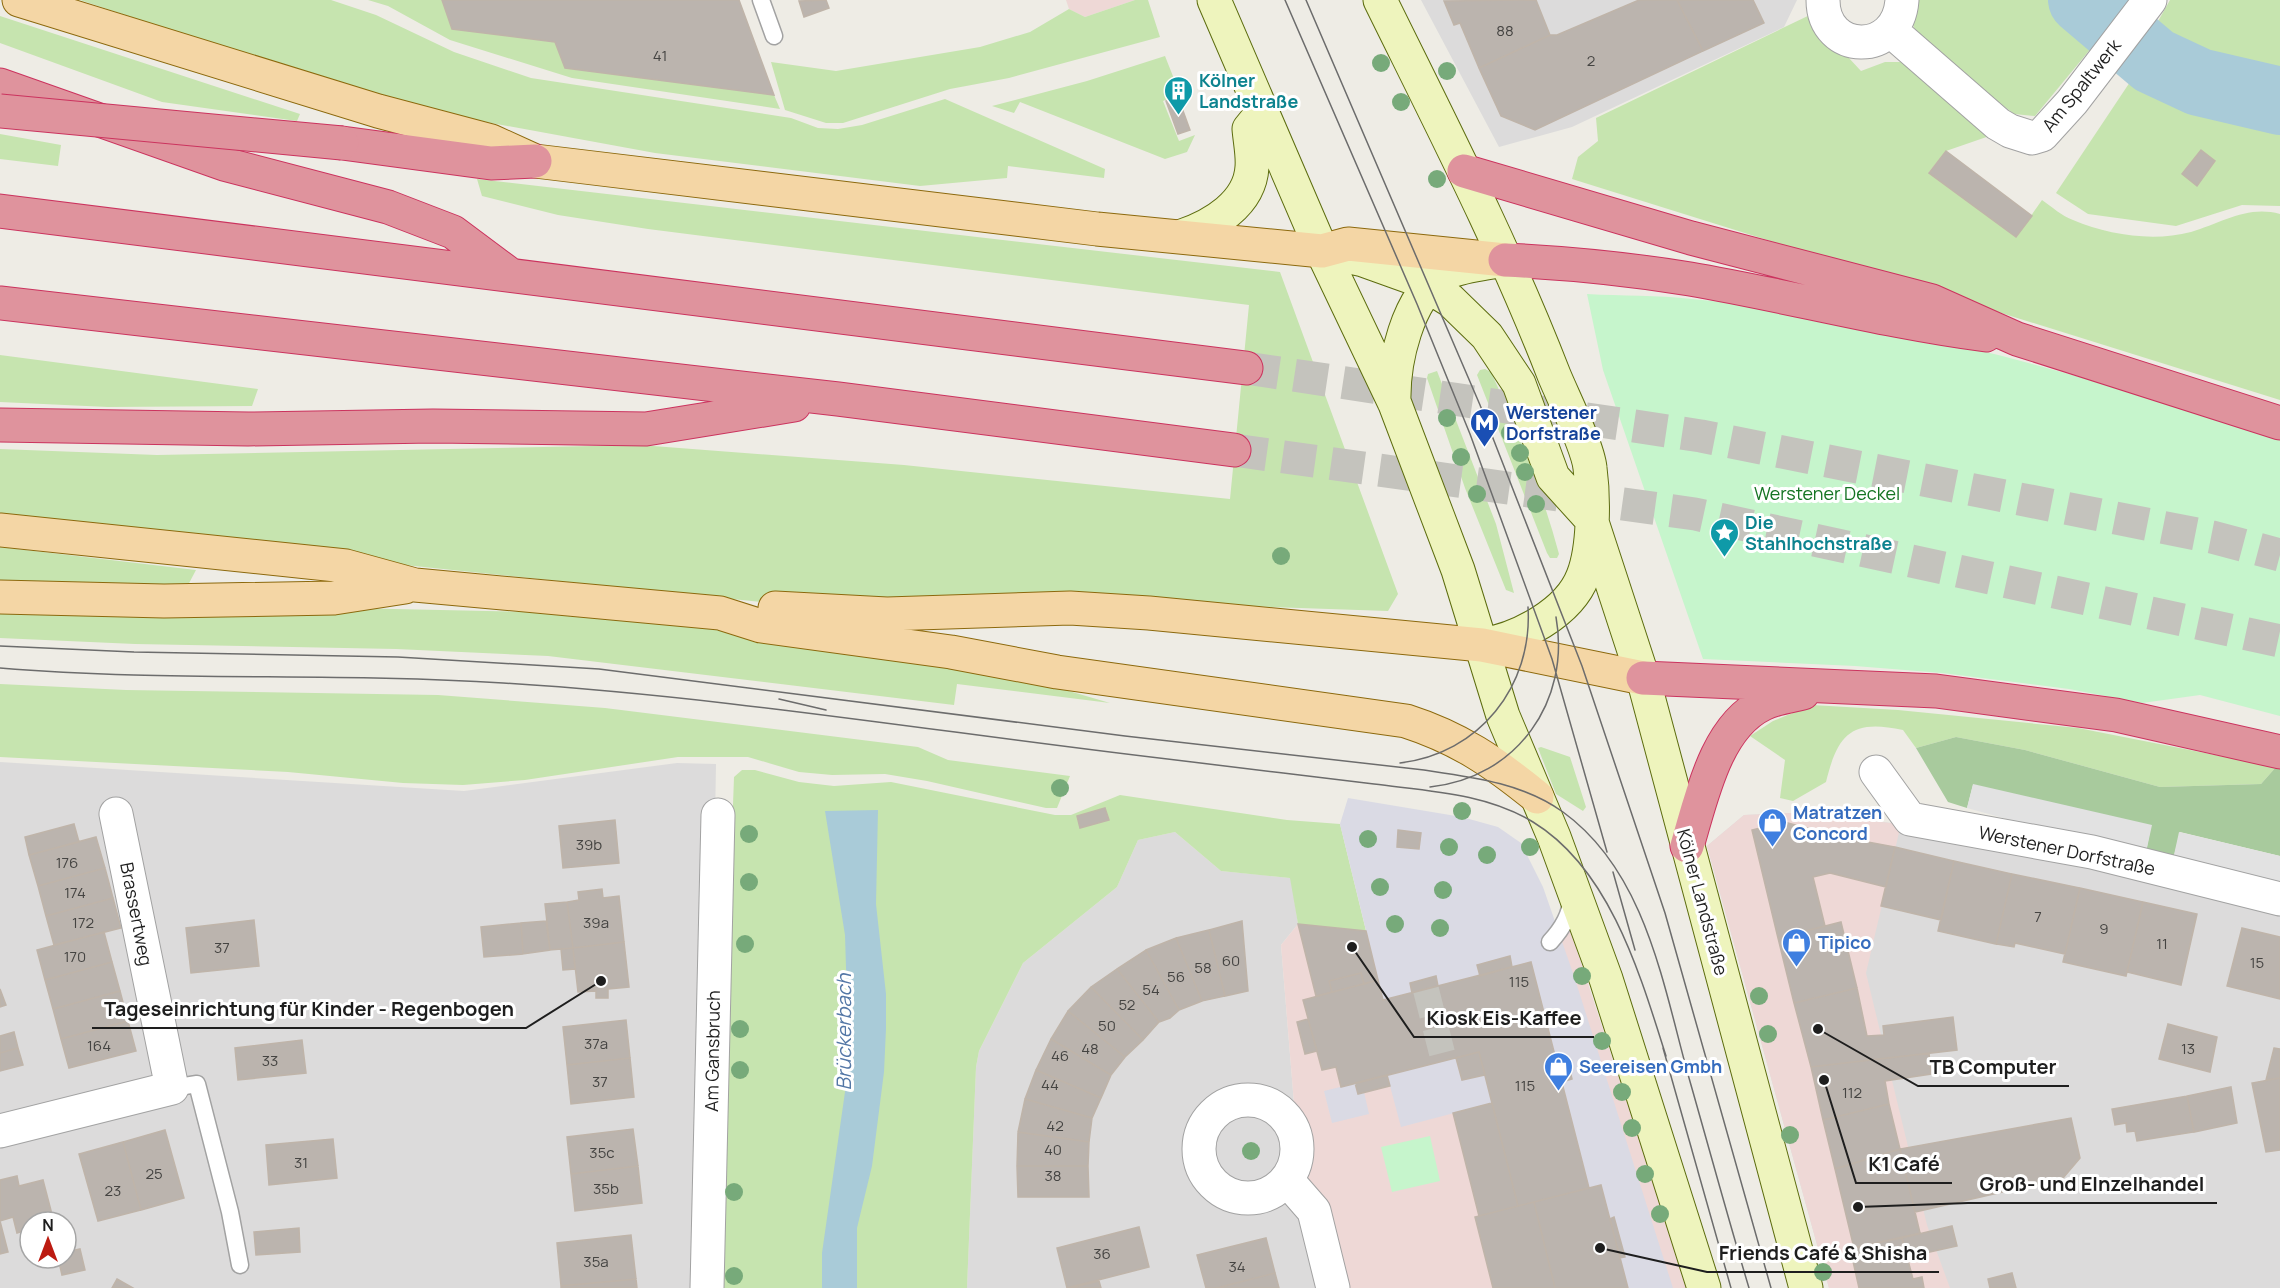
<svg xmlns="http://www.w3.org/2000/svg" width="2280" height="1288" viewBox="0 0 2280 1288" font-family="Manrope,sans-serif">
	<rect width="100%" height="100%" fill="#eeece5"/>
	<path fill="#dcdbdb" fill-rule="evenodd" d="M1421 0H1797L1784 27 1572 127 1499 147Z
		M0 762 464 791 677 763 716 764 707 1288H0ZM30 1222H66V1258H30Z
		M1791 813 1901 824 2280 905V1288H1829L1707 846 1744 815Z
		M1175 832 1221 871 1291 878 1298 924 1281 945 1297 1140 1333 1288H967L976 1067 979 1051 1023 963 1117 887 1138 840Z"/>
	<path fill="#eed8d6" d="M1066 0H1135L1085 17 1069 9Z
		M1791 813 1901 824 1866 973 1927 1225 1950 1288H1829L1707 846 1744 815Z
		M1298 924 1366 931 1569 926 1688 1288H1333L1297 1140 1281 945Z"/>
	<path fill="#c6e4af" d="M80 0H331L376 15 454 52 531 78 791 118 818 128 838 129 862 125 945 99 1105 169 1104 178 1008 166 1007 178 920 186 655 153 491 123 372 97Z
		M368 0H442L452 29 555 42 565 68 774 95 780 109 572 78 450 40 388 6Z
		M1135 0H1148L1160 37 1009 78 950 89 843 123H826L785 110 771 62 836 71 980 47 1030 32 1069 9 1085 17Z
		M1910 0H2131L2035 116 2014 114 1920 42 1911 20Z
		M2170 0H2280V94L2201 79 2147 41Z
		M1814 13 1834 42 1861 71 1885 62H1915L2001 132 1946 151 1929 172 2016 237 2042 200C2052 207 2062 216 2073 220 2109 235 2153 242 2191 232 2222 223 2247 205 2280 214V400L1572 179 1578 157 1598 141 1596 118Z
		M0 16 300 114 297 121 162 102 0 43Z
		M1165 56 1180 94 1163 101 1179 141 1195 135 1187 152 1165 159 1020 102 1014 113 992 106 1087 81Z
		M2144 61 2194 90 2280 109V206L2242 205 2176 226 2088 214 2056 193Z
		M0 134 61 145 58 166 0 159Z
		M477 179 1280 272 1398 594 1388 611 1242 606 761 602 0 523V449L157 455 640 445 904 465 1230 499 1249 305 648 229 558 215 482 196Z
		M0 355 258 389 252 406 108 407 0 402Z
		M1485 369 1491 372C1518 431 1542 491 1559 554L1557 558H1550L1547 553 1477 375 1480 370Z
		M1437 371 1496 524 1514 593 1506 590 1465 488 1427 378 1428 374Z
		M0 547 196 570 187 587 0 582Z
		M0 607 348 608 527 612 694 626 808 642 1062 689 1110 703 957 684 954 705 548 656 396 649 135 644 0 638Z
		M0 684 126 690 438 695 605 708 918 747 948 760 1070 776 1057 808H1046L927 781 885 774 832 775 799 772 748 757H678L525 780 463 785 403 783 288 772 0 757Z
		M1812 705 1898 710 2078 728 2276 767 2261 784 2160 787 2025 750 1956 737 1916 748 1903 730C1852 719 1838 733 1826 782L1793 801 1780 798 1785 760 1750 736 1773 721Z
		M1541 747 1570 757 1586 807 1583 811 1556 794 1538 748Z
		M742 770H755L799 782 834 786 891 782 1055 815H1071L1120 795 1287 820 1340 824 1366 931 1298 924 1290 878 1221 871 1175 832 1138 840 1117 887 1023 963 979 1051 976 1067 967 1288H719L720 1163 734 777Z"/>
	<path fill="#a8ca9d" d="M1956 737 2025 750 2160 787 2261 784 2276 767 2280 768V856L2180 832 2172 864 2145 857 2151 826 1973 785 1967 808 1948 802 1916 748Z"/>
	<path fill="#c6f5cc" d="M1587 294C1622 296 1657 295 1692 299 1893 318 2088 378 2280 436V716L2200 695 2142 703 2069 689 1942 673 1855 666 1703 659 1603 370Z
		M1430 1136 1440 1181 1392 1192 1381 1147Z"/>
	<path fill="#e2e2e2" d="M1973 784 2152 825 2145 857 1967 808Z
		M2179 832 2280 856V889L2172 864Z"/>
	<path fill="#dadae4" d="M1348 798 1462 817 1498 827 1521 843 1543 887 1574 976 1673 1288H1628L1601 1185 1589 1188 1531 963 1383 1000 1340 824Z
		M1456 1058 1462 1080 1485 1075 1492 1103 1401 1127 1390 1086 1364 1092 1369 1114 1332 1123 1324 1091Z"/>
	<path fill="#a9cbd8" d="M878 810 876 904 886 994V1029L884 1072 872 1166 857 1228V1288H822V1253L849 1064 845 935 825 811Z"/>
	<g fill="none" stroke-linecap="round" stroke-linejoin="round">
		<path stroke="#a9cbd8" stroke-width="68" d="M2082 0 2154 61 2199 82 2280 101"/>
	</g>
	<path fill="#bbb4ae" stroke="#bfb4a9" stroke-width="1.5" d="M442 0H739L774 95 565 68 555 42 452 29Z
		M826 0 829 8 804 17 799 1Z
		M1536 0 1550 35 1479 68 1460 23 1454 25 1444 1Z
		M1639 0H1677L1703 51 1535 130 1501 116 1479 68 1550 35H1557Z
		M1677 0H1753L1764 23 1703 51Z
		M1178 97 1190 130 1178 134 1166 101Z
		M2201 150 2215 161 2197 186 2182 174Z
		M1946 151 2032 216 2016 237 1929 173Z
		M1105 808 1109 820 1080 828 1077 816Z
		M615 820 619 863 563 868 559 826Z
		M1784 822 1841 837 1895 847 1886 887 1830 873 1813 877 1825 926 1778 938 1752 830Z
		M74 824 79 842 29 855 25 837Z
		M1398 830 1421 833 1419 849 1397 847Z
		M96 837 105 868 38 886 29 855Z
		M1895 847 1954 861 1941 920 1881 906Z
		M1954 861 2012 874 1996 944 1938 931Z
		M105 868 113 898 46 916 38 886Z
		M2012 874 2080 888 2065 954 2015 943 2014 947 1996 944Z
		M2080 888 2143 902 2126 976 2063 962Z
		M602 889 603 898 619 896 624 942 573 948 567 902 579 900 578 892Z
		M113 898 121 928 54 945 46 916Z
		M567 902 573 948 550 950 545 904Z
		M2143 902 2197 914 2181 985 2127 972Z
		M254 920 259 966 191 973 186 928Z
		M546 921 550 950 523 954 521 923Z
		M1242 921 1248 991 1225 996 1209 930Z
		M1841 922 1857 988 1794 1003 1778 938Z
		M521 923 523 954 484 957 481 927Z
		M1298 924 1366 931 1378 980 1364 984 1361 973 1329 981 1332 992 1316 996Z
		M2242 928 2280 937V999L2227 986Z
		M1209 930 1225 996 1202 1001 1176 938Z
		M104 932 112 962 45 980 37 950Z
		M1176 938 1202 1001 1179 1010 1146 950Z
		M624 942 629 987 608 989V998H596V991L578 992 573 948Z
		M573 948 575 969 563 970 561 949Z
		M1146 950 1179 1010 1170 1018 1159 1022 1117 969Z
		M1510 956 1512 967 1480 976 1477 965Z
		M112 962 120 991 53 1009 45 980Z
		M1531 962 1589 1188 1518 1206 1479 1052 1341 1087 1336 1067 1322 1070 1303 1000 1378 980 1383 1000Z
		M1117 969 1159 1022 1143 1040 1091 987Z
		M1361 973 1364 984 1332 992 1329 981Z
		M1436 976 1438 986 1412 993 1410 983Z
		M1091 987 1143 1040 1125 1057 1068 1011Z
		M1857 988 1867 1036 1884 1035 1883 1026 1953 1017 1957 1050 1811 1067 1794 1003Z
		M0 989 6 1005 0 1007Z
		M120 991 128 1021 61 1039 53 1009Z
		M1068 1011 1125 1057 1111 1075 1051 1039Z
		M1308 1019 1317 1051 1305 1054 1297 1022Z
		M626 1020 630 1058 567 1065 563 1027Z
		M128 1021 136 1051 69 1068 61 1039Z
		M2168 1024 2217 1037 2210 1072 2159 1059Z
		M14 1032 18 1048 0 1053V1036Z
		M1051 1039 1111 1075 1101 1098 1036 1070Z
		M302 1040 306 1073 238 1080 235 1048Z
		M18 1048 23 1065 0 1071V1053Z
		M2274 1048 2280 1049V1078L2266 1080Z
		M1479 1052 1485 1075 1462 1080 1456 1058Z
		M1929 1053 1931 1074 1885 1081 1889 1104 1823 1120 1811 1067Z
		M1566 1055 1572 1079 1562 1082 1556 1057Z
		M630 1058 634 1097 571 1104 567 1065Z
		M1036 1070 1101 1098 1092 1118 1025 1099Z
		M1387 1075 1390 1086 1358 1094 1355 1083Z
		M2280 1078V1150L2266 1152 2252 1083Z
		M2231 1087 2237 1123 2194 1132 2187 1096Z
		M2187 1096 2194 1132 2137 1141 2135 1131 2127 1132 2126 1123 2115 1125 2112 1109Z
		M1025 1099 1092 1118 1089 1142 1018 1132Z
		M1492 1103 1518 1206 1479 1216 1453 1113Z
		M1889 1104 1900 1149 1835 1169 1823 1120Z
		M2071 1118 2080 1158 2063 1178 1915 1212 1900 1149Z
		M633 1129 638 1166 571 1174 567 1137Z
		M165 1130 184 1198 141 1210 123 1142Z
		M1018 1132 1089 1142 1088 1166H1017Z
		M333 1139 337 1178 269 1185 266 1145Z
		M123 1142 141 1210 98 1221 79 1154Z
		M1900 1149 1920 1233 1854 1248 1835 1169Z
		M638 1166 642 1203 575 1211 571 1174Z
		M1017 1166H1088L1089 1197H1018Z
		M17 1176 19 1186 43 1180 54 1222H30V1229L17 1233 13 1217 0 1221V1180Z
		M1601 1185 1628 1288H1555L1534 1202Z
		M1534 1202 1555 1288H1493L1475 1217Z
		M1614 1217 1625 1257 1620 1258 1610 1219Z
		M0 1221 8 1252 0 1254Z
		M1952 1226 1957 1246 1907 1257 1902 1238Z
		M1139 1227 1149 1267 1067 1288 1057 1248Z
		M299 1228 300 1252 256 1255 254 1232Z
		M631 1235 636 1279 561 1286 557 1243Z
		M1266 1238 1275 1273 1217 1288H1206L1197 1255Z
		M1902 1238 1913 1279 1922 1277 1924 1288H1859L1850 1248Z
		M80 1249 85 1270 62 1275 58 1258H66V1252Z
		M1275 1273 1279 1288H1217Z
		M2012 1273 2016 1288H1990L1988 1279Z
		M117 1279 133 1288H112Z
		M636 1279 637 1288H561V1286Z
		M1099 1281 1101 1288H1070Z"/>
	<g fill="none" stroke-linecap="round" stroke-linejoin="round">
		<path stroke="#c4c3bd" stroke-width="26" stroke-dasharray="26 13" stroke-linecap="butt" d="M1426 990 1444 1061"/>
		<path stroke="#c4c3bd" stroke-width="33" stroke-dasharray="33 16" stroke-linecap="butt" d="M1246 368 1701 436 2212 537 2280 555
			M1234 450 1695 514 2280 641"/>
		<defs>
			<path id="service" d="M761 0 774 36
				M1550 942C1561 930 1571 915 1571 899
				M172 1088 197 1084 230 1212 240 1265"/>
			<path id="minor" d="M1823 0C1823 55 1898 57 1902 0
				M1890 30 1998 124 2010 131 2032 138 2042 135 2072 102 2150 0
				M1876 772 1910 819 2092 852 2280 899
				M1199 1149a49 49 0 1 1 98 0a49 49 0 1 1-98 0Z
				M0 1131 172 1088 116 814
				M1287 1180 1314 1211 1333 1288
				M707 1288 718 815"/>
			<path id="secondary" d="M1214 0 1322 251 1395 404 1458 570 1503 716 1554 837 1606 979 1704 1288
				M1380 0C1441 124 1504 246 1554 375 1563 397 1588 447 1590 468 1594 498 1594 548 1583 576 1569 613 1519 639 1482 645
				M1182 236C1212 226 1250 204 1252 167 1253 155 1250 141 1249 129L1262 113
				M1332 253 1363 260 1416 279 1450 300 1487 336 1519 384 1553 477 1591 519 1643 678 1806 1288
				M1394 402C1393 363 1407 297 1443 275 1458 266 1480 265 1497 261"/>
			<path id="primary" d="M19 0 378 111 491 141 535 161 1097 229 1322 251 1348 244 1505 260
				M0 530 346 566 415 585 720 613 761 626 951 652 1057 672 1406 721C1459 738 1494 762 1537 797
				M0 597 164 601 334 598 405 587
				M775 608 887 614 1070 608 1149 613 1482 645 1643 678"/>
			<path id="motorway" d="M0 85 224 164 388 207 453 232 508 273
				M342 143 491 163 535 161
				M1464 171 1691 238 1932 301 2017 339 2280 423
				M0 211 1246 368
				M1505 260C1567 263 1629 269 1690 279 1789 296 1886 322 1986 335
				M0 303 838 399 1234 450
				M0 425 248 429 433 426 646 429 794 405
				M1643 678 1936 691 2116 715 2280 752
				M1687 846C1701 800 1715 727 1763 704 1775 698 1790 696 1803 693"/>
		</defs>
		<use href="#service" stroke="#a2a2a2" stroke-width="19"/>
		<use href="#minor" stroke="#a2a2a2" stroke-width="35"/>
		<use href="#secondary" stroke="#5c6c0e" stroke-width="35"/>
		<use href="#primary" stroke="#8c690d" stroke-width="35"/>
		<use href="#motorway" stroke="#cb335e" stroke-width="35"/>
		<use href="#service" stroke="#fff" stroke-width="16"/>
		<use href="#minor" stroke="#fff" stroke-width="33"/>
		<use href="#secondary" stroke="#eef4bd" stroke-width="33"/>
		<use href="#primary" stroke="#f4d6a5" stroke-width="33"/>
		<use href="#motorway" stroke="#df939d" stroke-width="33"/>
		<path stroke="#6c6c6c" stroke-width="1.5" d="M1285 0 1417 304 1470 434 1552 659 1607 852
			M1306 0 1480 405 1582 666 1665 913 1771 1288
			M0 646 134 652 398 657 599 669 1125 736 1424 770C1472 777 1523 783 1563 812 1646 872 1663 985 1689 1078 1709 1148 1728 1218 1749 1288
			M0 668C167 682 335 672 503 683 730 697 957 735 1184 761 1247 769 1311 776 1374 784 1428 791 1486 793 1533 822 1610 869 1640 974 1666 1056
			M779 699 826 710
			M1400 763C1479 754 1533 686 1528 607
			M1430 787C1517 778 1571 701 1556 617
			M1613 872 1635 950
			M1663 1048 1731 1288"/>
		<defs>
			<path id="motorway-bridge" d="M0 111 342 143"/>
		</defs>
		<use href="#motorway-bridge" stroke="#cb335e" stroke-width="35" stroke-linecap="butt"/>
		<use href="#motorway-bridge" stroke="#df939d" stroke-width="33"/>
	</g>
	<g fill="#77aa7a">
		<circle cx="1381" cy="63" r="9"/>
		<circle cx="1447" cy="71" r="9"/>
		<circle cx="1401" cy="102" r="9"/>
		<circle cx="1437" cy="179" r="9"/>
		<circle cx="1447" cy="418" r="9"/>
		<circle cx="1510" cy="433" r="9"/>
		<circle cx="1520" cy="453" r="9"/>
		<circle cx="1461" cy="457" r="9"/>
		<circle cx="1525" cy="472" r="9"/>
		<circle cx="1477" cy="494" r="9"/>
		<circle cx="1536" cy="504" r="9"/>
		<circle cx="1281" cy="556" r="9"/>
		<circle cx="1060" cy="788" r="9"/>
		<circle cx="1462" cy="811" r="9"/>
		<circle cx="749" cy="834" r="9"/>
		<circle cx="1368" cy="839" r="9"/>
		<circle cx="1449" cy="847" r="9"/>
		<circle cx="1530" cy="847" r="9"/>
		<circle cx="1487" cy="855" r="9"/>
		<circle cx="749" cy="882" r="9"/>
		<circle cx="1380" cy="887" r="9"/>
		<circle cx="1443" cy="890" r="9"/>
		<circle cx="1395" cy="924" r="9"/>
		<circle cx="1440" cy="928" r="9"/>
		<circle cx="745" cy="944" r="9"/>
		<circle cx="1582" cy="976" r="9"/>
		<circle cx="1759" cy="996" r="9"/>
		<circle cx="740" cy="1029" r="9"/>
		<circle cx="1768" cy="1034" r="9"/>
		<circle cx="1602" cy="1041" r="9"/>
		<circle cx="740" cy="1070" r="9"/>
		<circle cx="1622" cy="1092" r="9"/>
		<circle cx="1632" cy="1128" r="9"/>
		<circle cx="1790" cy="1135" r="9"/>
		<circle cx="1251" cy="1151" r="9"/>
		<circle cx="1645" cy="1174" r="9"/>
		<circle cx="734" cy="1192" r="9"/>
		<circle cx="1660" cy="1214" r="9"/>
		<circle cx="1823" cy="1272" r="9"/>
		<circle cx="734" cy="1276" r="9"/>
	</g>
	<defs>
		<symbol id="building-pin" viewBox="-11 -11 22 30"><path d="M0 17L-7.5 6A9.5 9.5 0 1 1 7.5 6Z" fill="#0f9aa8" stroke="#fff"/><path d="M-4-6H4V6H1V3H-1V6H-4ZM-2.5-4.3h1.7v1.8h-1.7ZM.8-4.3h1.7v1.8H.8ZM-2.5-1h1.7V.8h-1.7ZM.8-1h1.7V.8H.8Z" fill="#fff"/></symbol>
		<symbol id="metro-pin" viewBox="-11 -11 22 30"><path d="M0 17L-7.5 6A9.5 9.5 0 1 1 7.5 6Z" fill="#1a4fb4" stroke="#fff"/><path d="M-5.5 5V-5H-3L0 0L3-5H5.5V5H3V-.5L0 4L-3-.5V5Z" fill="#fff"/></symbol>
		<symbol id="sight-pin" viewBox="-11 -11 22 30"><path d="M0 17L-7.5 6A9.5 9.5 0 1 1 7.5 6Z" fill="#0f9aa8" stroke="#fff"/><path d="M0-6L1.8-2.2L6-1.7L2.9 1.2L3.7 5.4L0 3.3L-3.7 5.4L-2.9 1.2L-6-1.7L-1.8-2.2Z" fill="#fff"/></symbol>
		<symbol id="shop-pin" viewBox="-11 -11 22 30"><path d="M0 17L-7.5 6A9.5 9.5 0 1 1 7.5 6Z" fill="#3f7fe0" stroke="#fff"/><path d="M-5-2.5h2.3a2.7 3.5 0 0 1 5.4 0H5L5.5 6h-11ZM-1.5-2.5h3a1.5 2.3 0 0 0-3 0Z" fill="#fff"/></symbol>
	</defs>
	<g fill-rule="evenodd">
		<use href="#building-pin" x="1162" y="74" width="33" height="45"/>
		<use href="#metro-pin" x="1468" y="406" width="33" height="45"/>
		<use href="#sight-pin" x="1708" y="516" width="33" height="45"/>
		<use href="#shop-pin" x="1756" y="806" width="33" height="45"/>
		<use href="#shop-pin" x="1780" y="926" width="33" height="45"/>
		<use href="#shop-pin" x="1542" y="1050" width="33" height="45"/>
	</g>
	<g text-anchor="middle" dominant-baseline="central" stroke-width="6" stroke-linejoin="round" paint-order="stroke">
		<g font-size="15" fill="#454442">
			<text x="1505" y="30">88</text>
			<text x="660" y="55">41</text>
			<text x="1591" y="60">2</text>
			<text x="589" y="844">39b</text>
			<text x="67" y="862">176</text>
			<text x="75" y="892">174</text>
			<text x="2038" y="916">7</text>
			<text x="83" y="922">172</text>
			<text x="596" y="922">39a</text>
			<text x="2104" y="928">9</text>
			<text x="2162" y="943">11</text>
			<text x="222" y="947">37</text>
			<text x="75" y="956">170</text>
			<text x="1231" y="960">60</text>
			<text x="2257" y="962">15</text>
			<text x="1203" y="967">58</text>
			<text x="1176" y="976">56</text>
			<text x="1519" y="981">115</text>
			<text x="1151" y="989">54</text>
			<text x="1127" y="1004">52</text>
			<text x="1107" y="1025">50</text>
			<text x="596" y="1043">37a</text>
			<text x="99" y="1045">164</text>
			<text x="1090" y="1048">48</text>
			<text x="2188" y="1048">13</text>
			<text x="1060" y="1055">46</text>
			<text x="270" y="1060">33</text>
			<text x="600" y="1081">37</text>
			<text x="1050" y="1084">44</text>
			<text x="1525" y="1085">115</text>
			<text x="1852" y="1092">112</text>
			<text x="1055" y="1125">42</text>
			<text x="1053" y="1149">40</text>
			<text x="602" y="1152">35c</text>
			<text x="301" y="1162">31</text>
			<text x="154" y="1173">25</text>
			<text x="1053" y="1175">38</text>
			<text x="606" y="1188">35b</text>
			<text x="113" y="1190">23</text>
			<text x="1102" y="1253">36</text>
			<text x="596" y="1261">35a</text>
			<text x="1237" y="1266">34</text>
		</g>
		<g font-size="18" font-weight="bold" fill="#0d838f" stroke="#fff" text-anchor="start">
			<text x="1199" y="80">Kölner<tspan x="1199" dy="21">Landstraße</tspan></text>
			<text x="1745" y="522">Die<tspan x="1745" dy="21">Stahlhochstraße</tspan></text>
		</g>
		<g font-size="18" fill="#1e1e1e" stroke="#fff">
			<text transform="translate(2081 85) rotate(-51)">Am Spaltwerk</text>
			<text transform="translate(2067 850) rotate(12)">Werstener Dorfstraße</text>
			<text transform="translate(1703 902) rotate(75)">Kölner Landstraße</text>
			<text transform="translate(137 914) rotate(79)">Brassertweg</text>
			<text transform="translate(712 1051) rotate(-89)">Am Gansbruch</text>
		</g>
		<g font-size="18" font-weight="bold" fill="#164399" stroke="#fff" text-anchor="start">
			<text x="1506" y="412">Werstener<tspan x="1506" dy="21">Dorfstraße</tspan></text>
		</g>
		<g font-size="18" fill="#157423" stroke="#fff">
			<text x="1827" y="493">Werstener Deckel</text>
		</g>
		<g font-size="18" font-weight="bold" fill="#366cbe" stroke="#fff" text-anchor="start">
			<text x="1793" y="812">Matratzen<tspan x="1793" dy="21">Concord</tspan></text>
			<text x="1818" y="942">Tipico</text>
			<text x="1579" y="1066">Seereisen Gmbh</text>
		</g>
		<g font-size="20" font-style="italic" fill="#5377a6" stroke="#fff">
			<text transform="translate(843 1032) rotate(-90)">Brückerbach</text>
		</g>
	</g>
	<path fill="none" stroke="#1e1e1e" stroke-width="2" d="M601 981L526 1028H92M1352 947L1414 1037H1594M1818 1029L1918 1086H2069M1824 1080L1856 1183H1952M1858 1207L1968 1203H2217M1600 1248L1707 1272H1939"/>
	<g fill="#1e1e1e" stroke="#fff" stroke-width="2">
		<circle cx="601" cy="981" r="6"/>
		<circle cx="1352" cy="947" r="6"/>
		<circle cx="1818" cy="1029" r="6"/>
		<circle cx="1824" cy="1080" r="6"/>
		<circle cx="1858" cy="1207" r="6"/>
		<circle cx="1600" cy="1248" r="6"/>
	</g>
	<g font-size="20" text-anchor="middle" font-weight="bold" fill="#1e1e1e" stroke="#fff" stroke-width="6" stroke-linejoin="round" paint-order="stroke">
		<text x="309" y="1016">Tageseinrichtung für Kinder - Regenbogen</text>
		<text x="1504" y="1025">Kiosk Eis-Kaffee</text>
		<text x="1993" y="1074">TB Computer</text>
		<text x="1904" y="1171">K1 Café</text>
		<text x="2092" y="1191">Groß- und EInzelhandel</text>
		<text x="1823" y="1260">Friends Café &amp; Shisha</text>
	</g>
	<g transform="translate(48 1240)"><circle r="28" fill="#ffffff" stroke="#a5a5a5" stroke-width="1.5"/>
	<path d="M0-4.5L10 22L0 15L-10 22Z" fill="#bc1b11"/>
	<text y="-9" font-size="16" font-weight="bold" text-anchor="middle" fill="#1e1e1e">N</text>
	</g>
</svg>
